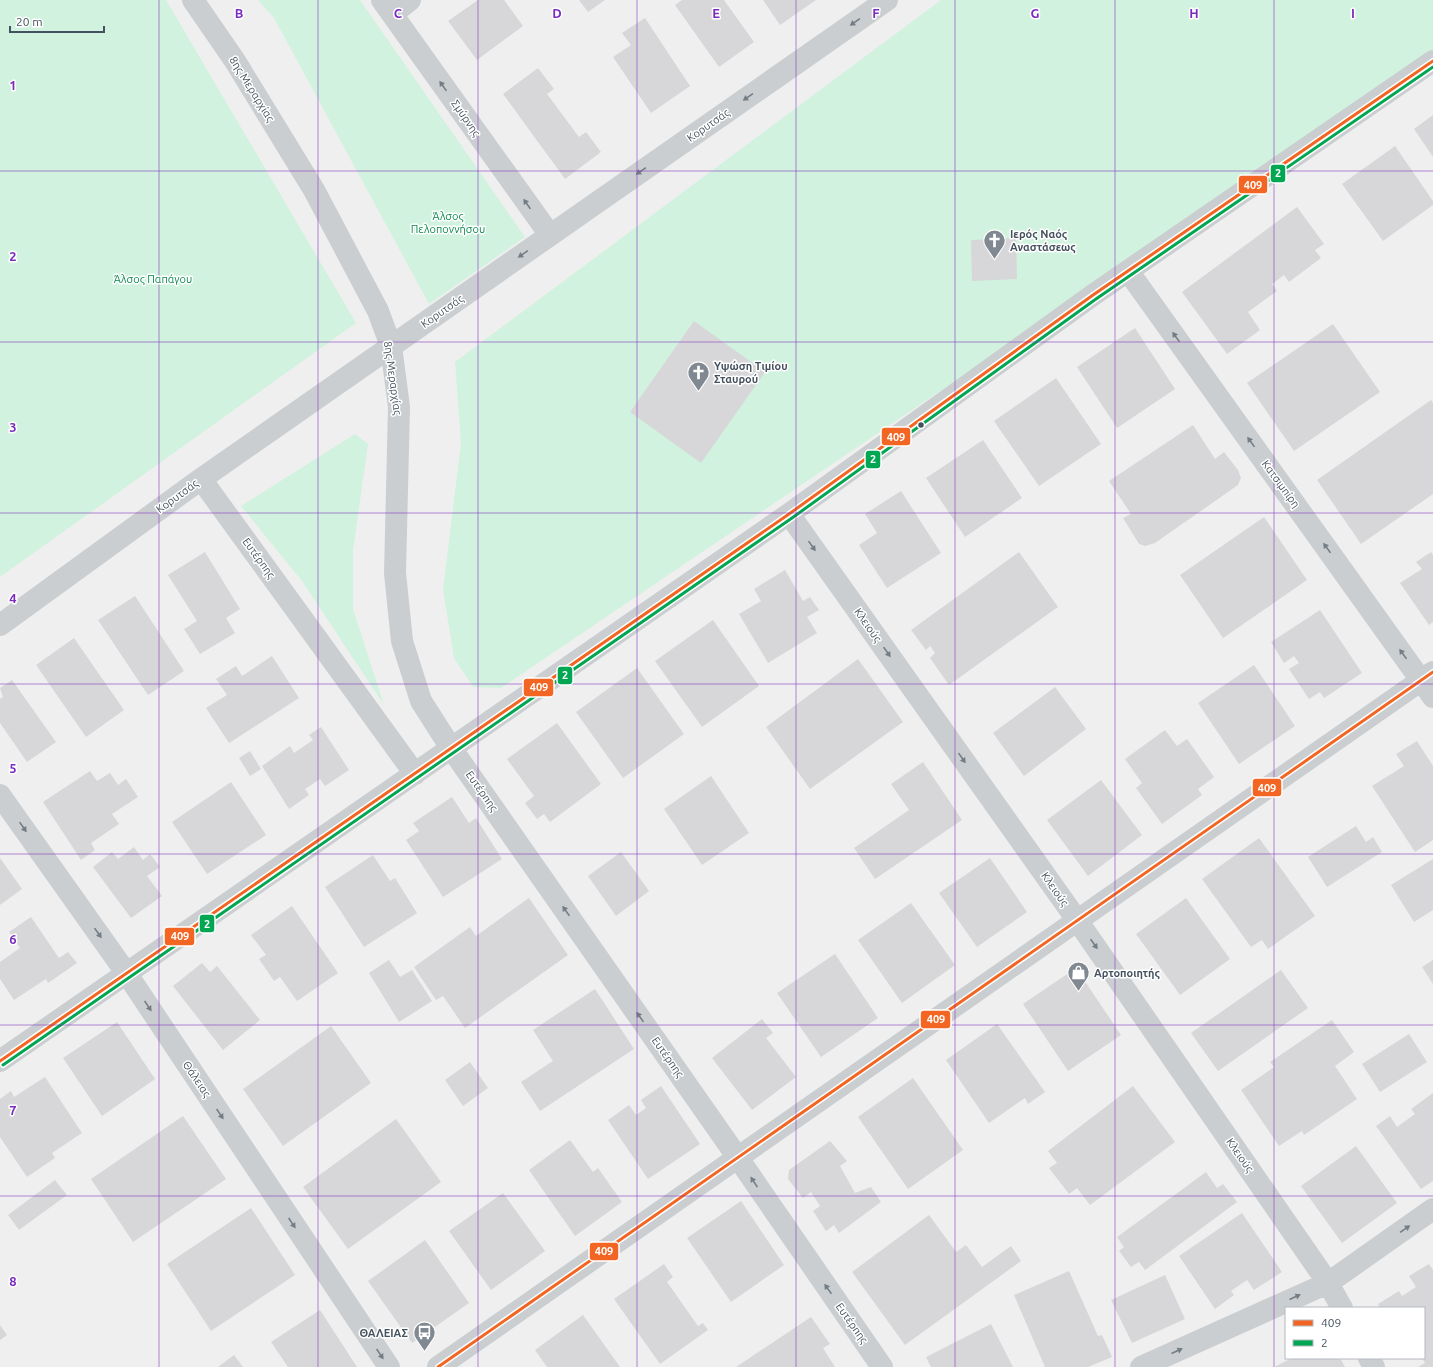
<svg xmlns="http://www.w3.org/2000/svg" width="1433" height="1367" viewBox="0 0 1433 1367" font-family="Ubuntu,sans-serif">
	<rect width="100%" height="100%" fill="#f0efef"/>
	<path fill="#d1f2de" d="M0 0H166L356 323 0 577Z
		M258 0H360L525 237 429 304 274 18Z
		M941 0H1433V58L501 688 473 687 454 658 443 590 461 443 455 362Z
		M355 434 368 444 353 551V609L384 705 302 581 241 506Z"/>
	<path fill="#d7d7d9" d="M478 0H504L523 26 477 60 448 21Z
		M579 0H605L588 12Z
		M682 0H724L754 42 719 67 675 5Z
		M763 0H816L780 25Z
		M645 18 690 86 651 113 613 57 631 45 622 33Z
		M538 68 554 89 547 94 579 137 586 132 601 152 565 179 503 94Z
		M1433 115V157L1414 129Z
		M1395 146 1433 201V205L1383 241 1342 184Z
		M1297 207 1324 244 1315 250 1321 258 1289 282 1284 275 1272 284 1277 291 1248 312 1260 330 1227 354 1182 292Z
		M1016 238 1017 279 972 281 971 240Z
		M694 321 765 372 701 463 630 412Z
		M1333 324 1380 392 1294 451 1247 383Z
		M1135 328 1175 389 1117 428 1077 367Z
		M1056 378 1101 444 1039 486 994 421Z
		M1431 400 1433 403V494L1361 544 1317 480Z
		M1193 425 1215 459 1224 452 1238 470 1241 478 1238 485 1155 543 1145 546 1139 544 1123 518 1131 514 1109 481Z
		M983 440 1022 498 965 537 926 478Z
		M901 491 941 553 887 588 859 545 877 533 865 514Z
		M1264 517 1307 580 1223 638 1180 575Z
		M205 552 240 609 226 618 235 633 200 654 184 629 197 621 168 575Z
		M1019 552 1058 607 949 685 930 658 935 653 930 646 926 650 911 630Z
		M1431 552 1433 555V622L1429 625 1400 583 1422 569 1416 562Z
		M785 570 803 601 810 597 819 610 807 617 817 633 768 663 739 614 761 601 754 589Z
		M135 596 184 671 148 695 98 620Z
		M1320 610 1362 673 1324 698 1320 692 1309 699 1289 669 1299 663 1294 656 1284 663 1271 642Z
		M713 620 759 686 702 727 655 661Z
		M74 638 124 710 86 737 36 665Z
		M272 656 299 698 229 743 206 708 227 695 216 679 236 666 242 676Z
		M858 659 903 722 810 789 766 727Z
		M1254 665 1295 726 1239 764 1198 703Z
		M637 668 684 734 623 778 576 712Z
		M12 680 56 742 27 762 0 723V699L3 697 0 688Z
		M1055 687 1086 729 1024 776 993 733Z
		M557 723 601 784 550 822 544 814 537 819 525 803 534 796 507 759Z
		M321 727 349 770 325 786 320 779 305 789 309 795 289 809 262 766 290 746 294 753 313 740 309 735Z
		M1165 730 1177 746 1187 739 1214 777 1198 789 1202 795 1162 824 1136 788 1142 783 1125 759Z
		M1417 741 1433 766V840L1415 852 1372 786 1404 766 1396 754Z
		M250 751 261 769 250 776 239 758Z
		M923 762 962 820 875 879 854 848 909 810 891 784Z
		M90 771 97 781 110 773 118 785 126 779 138 797 112 814 119 824 91 843 95 850 81 860 43 802Z
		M711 776 749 833 702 865 664 809Z
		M1101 780 1142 835 1088 876 1047 820Z
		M231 782 266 835 207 874 172 822Z
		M452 797 469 823 476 818 502 859 443 897 406 840 419 831 413 823Z
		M1356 826 1366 842 1373 837 1382 852 1327 887 1308 857Z
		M1259 838 1315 916 1268 949 1262 940 1251 947 1202 879Z
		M134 847 143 860 150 854 160 867 147 876 162 896 131 918 93 867 112 852 118 859Z
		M621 852 649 891 616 916 588 876Z
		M373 855 390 881 395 878 417 913 364 947 325 887Z
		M0 858 22 889 0 905Z
		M990 858 1027 912 977 947 939 893Z
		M1433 859V910L1414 922 1391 885Z
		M529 898 568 955 465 1028 443 996 436 1000 414 967 470 927 476 936Z
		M1186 898 1230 959 1180 995 1136 934Z
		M911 903 955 965 902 1003 858 940Z
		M292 906 338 973 297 1001 280 977 274 981 259 959 266 955 251 935Z
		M31 917 59 958 68 952 77 963 48 983 46 979 14 1000 0 979V962L20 948 9 932Z
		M835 954 878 1018 821 1057 777 993Z
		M389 960 400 977 412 970 432 1001 399 1022 369 973Z
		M1433 960V984L1422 967Z
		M202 963 210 972 217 966 260 1020 223 1050 173 986Z
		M1076 968 1121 1035 1068 1071 1023 1004Z
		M1281 970 1308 1008 1218 1071 1191 1033Z
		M595 989 634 1049 540 1111 521 1082 553 1061 533 1030Z
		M762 1019 773 1033 766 1038 796 1077 752 1110 712 1058Z
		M1332 1020 1354 1052 1335 1066 1357 1099 1304 1135 1302 1131 1279 1146 1241 1090 1274 1067 1270 1062Z
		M117 1022 155 1079 102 1116 63 1058Z
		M997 1024 1045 1092 1028 1104 1025 1098 989 1123 946 1060Z
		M331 1026 371 1083 283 1146 243 1089Z
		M1409 1034 1427 1062 1380 1092 1362 1064Z
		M470 1062 488 1088 463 1106 445 1080Z
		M45 1077 82 1133 52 1153 55 1158 27 1177 0 1137V1099L11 1091 14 1097Z
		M913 1078 963 1150 908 1189 858 1117Z
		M661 1086 700 1144 648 1179 608 1120 629 1105 636 1115 646 1108 641 1100Z
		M1133 1086 1175 1142 1090 1205 1077 1188 1069 1194 1049 1168 1057 1163 1048 1151Z
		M1433 1093V1181L1421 1189 1376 1126 1390 1116 1397 1127 1415 1114 1411 1109Z
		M183 1116 226 1179 133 1242 91 1179Z
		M396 1119 441 1182 348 1249 303 1187Z
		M570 1140 593 1172 598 1168 622 1202 575 1236 529 1170Z
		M830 1141 847 1161 840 1166 855 1193 871 1187 881 1202 839 1233 834 1225 826 1231 813 1211 820 1206 811 1192 803 1198 788 1179 789 1170Z
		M1356 1146 1397 1203 1342 1243 1301 1186Z
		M1206 1172 1217 1188 1223 1184 1237 1202 1145 1270 1139 1262 1131 1267 1119 1251 1124 1247 1117 1237Z
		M55 1180 67 1195 19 1230 8 1215Z
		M503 1193 545 1251 491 1290 449 1231Z
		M741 1201 784 1265 731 1302 687 1238Z
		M251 1208 295 1275 211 1331 167 1264Z
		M1242 1213 1282 1272 1254 1290 1247 1280 1231 1291 1234 1295 1215 1309 1179 1256Z
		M929 1215 956 1252 966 1245 982 1267 1011 1246 1021 1261 905 1345 852 1272Z
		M425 1240 469 1303 412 1343 368 1281Z
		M664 1264 673 1277 667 1282 698 1326 703 1323 708 1330 660 1364 614 1299Z
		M1429 1264 1433 1270V1367H1418L1425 1363 1422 1358H1424V1308H1380L1378 1304 1399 1291 1402 1296 1416 1287 1409 1276Z
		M1069 1271 1098 1336 1102 1335 1112 1357 1088 1367H1045L1014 1295Z
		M1165 1275 1185 1319 1132 1343 1111 1300Z
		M320 1310 357 1367H288L271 1342Z
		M583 1315 620 1367H547L535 1350Z
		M811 1317 830 1344 823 1348 835 1367H736Z
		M991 1324 1013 1367H931L926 1357Z
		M0 1325 7 1335 0 1340Z
		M234 1355 243 1367H218Z
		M1292 1358H1340L1345 1367H1274Z"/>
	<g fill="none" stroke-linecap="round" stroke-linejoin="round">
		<path stroke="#cbced0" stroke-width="22" d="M193 0 235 61 314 190 378 311 391 346 399 407 395 573 402 641 421 701 451 748 738 1158 882 1367
			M382 0 550 235
			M392 14 410 0
			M1128 271 1433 697
			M201 479 415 774
			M789 514 1077 920 1328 1283 1342 1308
			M0 625 201 479 887 0
			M0 795 127 974 389 1367
			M0 1061 789 514 1093 295 1433 61
			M1369 1358 1374 1367
			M438 1367 1433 672
			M1141 1367 1328 1283 1433 1209"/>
		<defs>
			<path id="bus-1" d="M0 1061 789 514 1093 295 1433 61
				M438 1367 1433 672"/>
			<path id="bus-2" d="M3 1065 792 518 1096 299 1433 67"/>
		</defs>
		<use href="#bus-1" stroke="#fff" stroke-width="6"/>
		<use href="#bus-2" stroke="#fff" stroke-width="6"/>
		<use href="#bus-1" stroke="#f26522" stroke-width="3"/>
		<use href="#bus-2" stroke="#00a651" stroke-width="3"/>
	</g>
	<defs><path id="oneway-solid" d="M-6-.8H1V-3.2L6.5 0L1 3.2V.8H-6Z"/></defs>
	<g fill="#737d86">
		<use href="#oneway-solid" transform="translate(855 22) rotate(145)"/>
		<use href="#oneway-solid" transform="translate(443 86) rotate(-125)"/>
		<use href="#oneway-solid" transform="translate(748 97) rotate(145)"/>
		<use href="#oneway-solid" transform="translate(641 171) rotate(145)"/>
		<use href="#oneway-solid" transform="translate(527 204) rotate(-125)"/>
		<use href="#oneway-solid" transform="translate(523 254) rotate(145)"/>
		<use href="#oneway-solid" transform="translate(1176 337) rotate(-126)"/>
		<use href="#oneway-solid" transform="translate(1251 442) rotate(-126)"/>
		<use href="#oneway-solid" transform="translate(812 546) rotate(55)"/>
		<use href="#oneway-solid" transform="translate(1327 548) rotate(-126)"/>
		<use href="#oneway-solid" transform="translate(887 652) rotate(55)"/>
		<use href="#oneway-solid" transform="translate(1403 654) rotate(-126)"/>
		<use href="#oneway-solid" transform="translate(962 758) rotate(55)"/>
		<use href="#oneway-solid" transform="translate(23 827) rotate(55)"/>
		<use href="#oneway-solid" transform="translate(566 911) rotate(-125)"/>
		<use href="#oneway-solid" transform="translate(98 933) rotate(55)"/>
		<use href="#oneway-solid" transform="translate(1094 944) rotate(55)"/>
		<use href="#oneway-solid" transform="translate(148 1006) rotate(56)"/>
		<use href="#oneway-solid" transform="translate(640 1017) rotate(-125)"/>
		<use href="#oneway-solid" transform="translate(220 1114) rotate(56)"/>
		<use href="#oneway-solid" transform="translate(754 1182) rotate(-124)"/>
		<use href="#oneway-solid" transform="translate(292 1223) rotate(56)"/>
		<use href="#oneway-solid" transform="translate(1405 1229) rotate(-35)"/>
		<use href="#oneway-solid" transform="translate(828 1289) rotate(-125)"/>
		<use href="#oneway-solid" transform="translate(1295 1297) rotate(-24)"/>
		<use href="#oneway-solid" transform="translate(1177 1351) rotate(-24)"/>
		<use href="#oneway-solid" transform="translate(380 1354) rotate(56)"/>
	</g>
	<path fill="none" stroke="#7b2cbf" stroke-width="1" stroke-opacity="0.55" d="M159 0V1367M318 0V1367M478 0V1367M637 0V1367M796 0V1367M955 0V1367M1115 0V1367M1274 0V1367M0 171H1433M0 342H1433M0 513H1433M0 684H1433M0 854H1433M0 1025H1433M0 1196H1433"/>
	<defs>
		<symbol id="church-pin" viewBox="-11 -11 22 30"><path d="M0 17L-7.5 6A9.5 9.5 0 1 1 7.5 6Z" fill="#808891" stroke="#fff"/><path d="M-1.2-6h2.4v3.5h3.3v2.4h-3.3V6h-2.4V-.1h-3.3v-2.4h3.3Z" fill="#fff"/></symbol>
		<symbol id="shop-pin" viewBox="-11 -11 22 30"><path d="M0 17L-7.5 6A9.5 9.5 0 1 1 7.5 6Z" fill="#808891" stroke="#fff"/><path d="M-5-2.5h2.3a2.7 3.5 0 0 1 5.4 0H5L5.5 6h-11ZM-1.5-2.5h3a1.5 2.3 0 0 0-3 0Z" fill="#fff"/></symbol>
		<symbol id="bus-pin" viewBox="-11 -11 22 30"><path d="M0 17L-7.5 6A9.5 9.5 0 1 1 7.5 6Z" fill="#808891" stroke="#fff"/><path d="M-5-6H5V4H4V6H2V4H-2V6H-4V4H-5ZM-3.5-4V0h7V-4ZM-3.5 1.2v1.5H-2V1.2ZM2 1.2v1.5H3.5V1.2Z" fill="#fff"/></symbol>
	</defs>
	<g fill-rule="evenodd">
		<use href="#church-pin" x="982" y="228" width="25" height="34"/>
		<use href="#church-pin" x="686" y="360" width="25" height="34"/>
		<use href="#shop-pin" x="1066" y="960" width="25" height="34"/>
		<use href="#bus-pin" x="412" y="1320" width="25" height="34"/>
	</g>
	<circle fill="#44515e" stroke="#fff" stroke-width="1.5" cx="921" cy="425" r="3.5"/>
	<g text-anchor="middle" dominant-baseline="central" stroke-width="3" stroke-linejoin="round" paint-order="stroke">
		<g font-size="11" fill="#44515e" stroke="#fff">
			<text transform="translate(252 89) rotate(58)">8ης Μεραρχίας</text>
			<text transform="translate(466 118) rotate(55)">Σμύρνης</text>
			<text transform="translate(708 125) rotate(-35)">Κορυτσάς</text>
			<text transform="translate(442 311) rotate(-35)">Κορυτσάς</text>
			<text transform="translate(393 378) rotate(82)">8ης Μεραρχίας</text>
			<text transform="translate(1281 484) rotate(54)">Κατσιμπίρη</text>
			<text transform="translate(177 496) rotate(-36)">Κορυτσάς</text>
			<text transform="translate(259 558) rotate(54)">Ευτέρπης</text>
			<text transform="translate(868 625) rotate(55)">Κλειούς</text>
			<text transform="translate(482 791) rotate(55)">Ευτέρπης</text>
			<text transform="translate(1055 889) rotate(55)">Κλειούς</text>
			<text transform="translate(668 1057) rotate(55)">Ευτέρπης</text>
			<text transform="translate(197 1079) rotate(56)">Θάλειας</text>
			<text transform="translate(1240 1155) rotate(55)">Κλειούς</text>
			<text transform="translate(852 1323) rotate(55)">Ευτέρπης</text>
		</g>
		<g font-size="11" fill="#0c884e" stroke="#fff">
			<text x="448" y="216">Άλσος<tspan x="448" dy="13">Πελοποννήσου</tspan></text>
			<text x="153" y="279">Άλσος Παπάγου</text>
		</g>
		<g font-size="11" font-weight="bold" fill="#44515e" stroke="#fff" text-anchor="start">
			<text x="1010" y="234">Ιερός Ναός<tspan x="1010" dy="13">Αναστάσεως</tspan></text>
			<text x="714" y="366">Υψώση Τιμίου<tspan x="714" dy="13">Σταυρού</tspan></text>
			<text x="1094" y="973">Αρτοποιητής</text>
			<text x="408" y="1333" text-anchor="end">ΘΑΛΕΙΑΣ</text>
		</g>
	</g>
	<g font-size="13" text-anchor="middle" font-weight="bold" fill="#7b2cbf" stroke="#fff" stroke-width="3" stroke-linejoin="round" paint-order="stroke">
		<text x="239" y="18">B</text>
		<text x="398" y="18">C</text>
		<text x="557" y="18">D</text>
		<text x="716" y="18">E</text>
		<text x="876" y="18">F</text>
		<text x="1035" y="18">G</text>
		<text x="1194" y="18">H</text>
		<text x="1353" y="18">I</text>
		<text x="13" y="90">1</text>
		<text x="13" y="261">2</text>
		<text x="13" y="432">3</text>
		<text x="13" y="603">4</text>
		<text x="13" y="773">5</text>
		<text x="13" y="944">6</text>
		<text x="13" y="1115">7</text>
		<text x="13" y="1286">8</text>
	</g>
	<g stroke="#fff" stroke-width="1.5">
		<rect x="1270" y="164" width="16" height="19" rx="4" fill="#00a651"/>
		<rect x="1238" y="175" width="30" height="19" rx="4" fill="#f26522"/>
		<rect x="881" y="427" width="30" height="19" rx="4" fill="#f26522"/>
		<rect x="865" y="450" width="16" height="19" rx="4" fill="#00a651"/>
		<rect x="557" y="666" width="16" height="19" rx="4" fill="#00a651"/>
		<rect x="523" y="678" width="31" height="19" rx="4" fill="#f26522"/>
		<rect x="1252" y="778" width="30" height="19" rx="4" fill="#f26522"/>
		<rect x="199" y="914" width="16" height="19" rx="4" fill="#00a651"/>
		<rect x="164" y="927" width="31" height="19" rx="4" fill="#f26522"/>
		<rect x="920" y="1010" width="31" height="19" rx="4" fill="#f26522"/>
		<rect x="589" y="1242" width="30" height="19" rx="4" fill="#f26522"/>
	</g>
	<g font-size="11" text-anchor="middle" font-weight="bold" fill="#fff">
		<text x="1278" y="177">2</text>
		<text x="1253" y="189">409</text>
		<text x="896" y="441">409</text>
		<text x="873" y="463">2</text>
		<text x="565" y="679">2</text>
		<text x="539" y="691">409</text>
		<text x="1267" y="792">409</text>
		<text x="207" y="928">2</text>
		<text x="180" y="940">409</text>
		<text x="936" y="1023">409</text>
		<text x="604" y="1255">409</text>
	</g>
	<rect x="1285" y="1307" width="140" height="52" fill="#ffffff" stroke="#b4b9bf"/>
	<rect x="1293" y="1320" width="20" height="6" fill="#f26522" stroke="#b4b9bf"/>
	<text x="1321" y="1327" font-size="12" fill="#44515e">409</text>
	<rect x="1293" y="1340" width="20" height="6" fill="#00a651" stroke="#b4b9bf"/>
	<text x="1321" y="1347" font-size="12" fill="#44515e">2</text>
	<path d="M10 26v6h94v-6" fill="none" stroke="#44515e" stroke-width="2"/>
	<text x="16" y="26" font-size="12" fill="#44515e" stroke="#ffffff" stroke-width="3" paint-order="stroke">20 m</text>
</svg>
